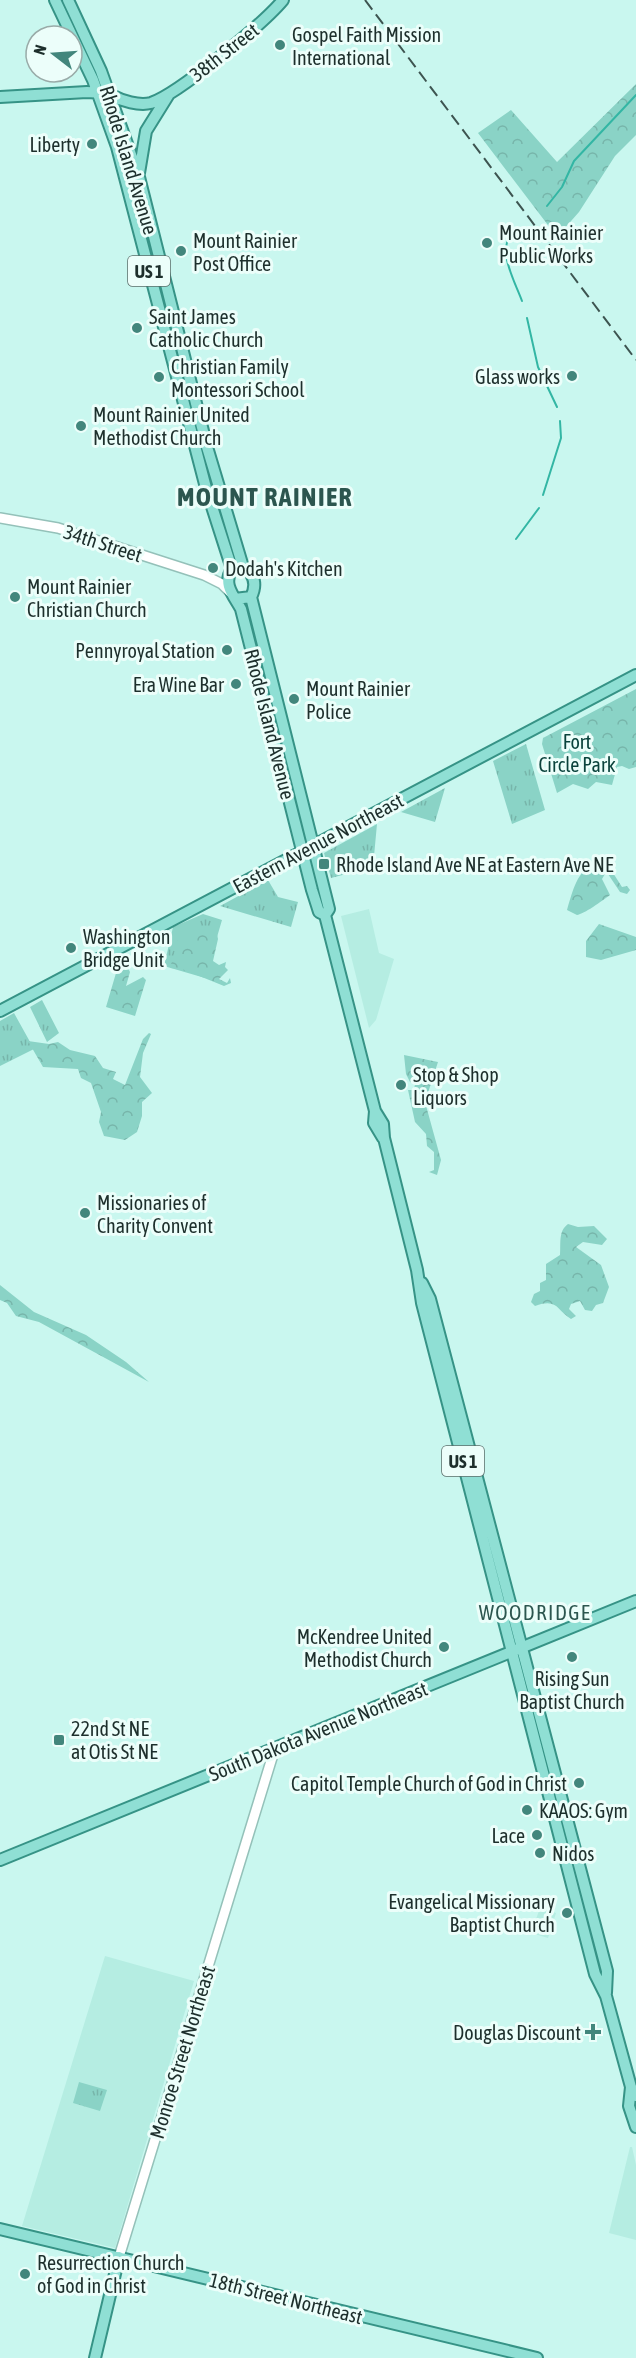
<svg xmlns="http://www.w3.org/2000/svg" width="636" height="2358" viewBox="0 0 636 2358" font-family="'Asap Condensed',sans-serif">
	<defs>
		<pattern id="grass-tufts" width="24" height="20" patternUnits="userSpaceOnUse" patternTransform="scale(1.5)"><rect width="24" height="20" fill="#8ad3c6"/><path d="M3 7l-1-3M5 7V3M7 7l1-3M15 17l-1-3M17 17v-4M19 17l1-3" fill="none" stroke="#77b5aa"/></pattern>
		<pattern id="forest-crowns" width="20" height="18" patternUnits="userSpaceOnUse" patternTransform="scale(1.5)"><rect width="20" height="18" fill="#8ad3c6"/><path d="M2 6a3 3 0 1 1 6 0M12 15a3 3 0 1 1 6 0" fill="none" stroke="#77b5aa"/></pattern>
	</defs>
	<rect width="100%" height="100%" fill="#c9f7ef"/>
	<path fill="#b5ede2" d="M369 909 379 953 394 959 376 1020 369 1028 341 916Z
		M540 1908 556 1913 548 1938 531 1933Z
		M105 1956 194 1981 115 2248 22 2226Z
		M630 2147H632L636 2165V2240L609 2233Z"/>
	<path fill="url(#grass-tufts)" d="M526 744 545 810 512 824 493 761Z
		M445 788 435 822 401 812Z
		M377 824 373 867 331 878 324 853Z
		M268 880 278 897 298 902 291 927 220 906Z
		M203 914 222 920 205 978 164 966 173 927Z
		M42 1000 59 1033 47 1042 30 1007Z
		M14 1013 34 1049 0 1066V1021Z
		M79 2082 107 2090 100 2111 73 2103Z"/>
	<path fill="url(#forest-crowns)" d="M636 84V135L615 156 579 212 557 237 478 133 511 110 557 162Z
		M636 689V767L629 769 622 766 617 767 612 785 596 782 588 789 573 784 557 793 542 744 543 738Z
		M596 861 608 865 622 887 627 886 630 890 627 894 620 892 608 874H605L602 879 610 895C602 901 584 914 577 915L567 910C573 890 577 871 596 861Z
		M599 924 636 937V950L601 960 586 957V941Z
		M180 933 217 934 218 939 213 961 219 965 226 962 225 967 228 970 219 979 227 983 230 978 231 983 224 986 182 969 170 968Z
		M128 968 130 972 126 986 143 977 146 980 135 1016 106 1007 116 973Z
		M149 1033 151 1034 143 1053 140 1077 152 1093 142 1102V1116L137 1132 125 1140 104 1136 99 1122 101 1112 91 1083 81 1078 78 1069 43 1067 28 1041 49 1044 58 1042 70 1050 95 1056 103 1068 116 1072 113 1079 125 1085 143 1039Z
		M404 1055 438 1062 425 1102 441 1160 437 1175 429 1172 434 1170V1152L427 1146 426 1134 415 1122 408 1090H414L415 1084 410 1082 406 1074Z
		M568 1224 578 1227 594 1226 607 1239 602 1245 583 1242 576 1247 601 1265 609 1287 603 1303 596 1305 592 1311 585 1310 580 1301 571 1304 569 1309 576 1316 571 1319C556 1310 558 1298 535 1306L531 1302 534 1294 540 1291V1283L546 1280V1264L560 1255C561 1244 558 1231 568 1224Z
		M0 1285 34 1312 86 1335 126 1362 149 1382 39 1322 16 1316 7 1303 0 1300Z"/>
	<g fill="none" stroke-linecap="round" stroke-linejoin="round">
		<path stroke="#33b6a4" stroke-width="2" d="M547 206 562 187 574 161 636 95
			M516 228C494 247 514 279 522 301
			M527 318 538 367 557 407
			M543 495 561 438 560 421
			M516 539 539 508"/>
		<defs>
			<path id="minor" d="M0 518 58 528 204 575 222 584 230 592
				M119 2257 275 1748"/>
			<path id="major" d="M55 0 93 80 117 147 206 488 232 569
				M68 0 101 71 139 177 207 447 243 567
				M111 95C122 101 139 106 151 103 178 94 264 23 283 0
				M0 97 87 92 103 93
				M139 173 146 131 169 94
				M251 597 329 909 325 915
				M235 599 251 597C257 585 255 574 243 567L232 569C222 584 234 596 241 609L312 890 319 912 325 915 375 1111 374 1123 383 1138
				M0 1011 636 675
				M375 1111 383 1124 384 1138 417 1270 422 1303 595 1974 606 1996 631 2087 636 2096
				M422 1283 430 1299 607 1971 606 1993
				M0 1860 636 1601
				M631 2087 629 2106 636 2127
				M0 2229 537 2358
				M95 2358 119 2257"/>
		</defs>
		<use href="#minor" stroke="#94c1b9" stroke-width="12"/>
		<use href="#major" stroke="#369386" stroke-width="14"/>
		<use href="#minor" stroke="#fff" stroke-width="9"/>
		<use href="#major" stroke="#8fdfd4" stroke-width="10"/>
		<path stroke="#3d5450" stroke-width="2" stroke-dasharray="12 6" stroke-linecap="butt" d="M365 0 636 360"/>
	</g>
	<g fill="#42867c" stroke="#ecfefa" stroke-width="2">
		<circle cx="280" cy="45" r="6"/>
		<circle cx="92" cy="144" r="6"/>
		<circle cx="487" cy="243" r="6"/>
		<circle cx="181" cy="251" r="6"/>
		<circle cx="137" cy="328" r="6"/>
		<circle cx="572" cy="376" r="6"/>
		<circle cx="159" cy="377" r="6"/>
		<circle cx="81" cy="426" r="6"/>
		<circle cx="213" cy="568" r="6"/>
		<circle cx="15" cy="597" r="6"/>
		<circle cx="227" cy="650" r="6"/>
		<circle cx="236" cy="684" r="6"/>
		<circle cx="294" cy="699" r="6"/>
		<rect x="318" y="858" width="12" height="12" rx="3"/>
		<circle cx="71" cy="948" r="6"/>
		<circle cx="401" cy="1085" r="6"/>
		<circle cx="85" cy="1213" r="6"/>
		<circle cx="444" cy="1647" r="6"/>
		<circle cx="572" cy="1657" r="6"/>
		<rect x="53" y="1734" width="12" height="12" rx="3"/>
		<circle cx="579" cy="1783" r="6"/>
		<circle cx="527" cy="1810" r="6"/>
		<circle cx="537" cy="1835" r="6"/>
		<circle cx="540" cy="1853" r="6"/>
		<circle cx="567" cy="1913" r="6"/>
		<path d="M590 2023h6v6h6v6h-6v6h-6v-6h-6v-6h6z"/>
		<circle cx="25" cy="2274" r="6"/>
	</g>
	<g text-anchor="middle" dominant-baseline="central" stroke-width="6" stroke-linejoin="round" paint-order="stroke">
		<g fill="#ecfefa" stroke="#5b6d6a" stroke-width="1.5">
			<rect x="128" y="256" width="42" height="30" rx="4.5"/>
			<rect x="442" y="1446" width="42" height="30" rx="4.5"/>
		</g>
		<g font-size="18" font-weight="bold" fill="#1d2f2c">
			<text x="149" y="271">US 1</text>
			<text x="463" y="1461">US 1</text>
		</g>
		<g font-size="20" fill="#1d2f2c" stroke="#ecfefa" text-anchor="start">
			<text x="292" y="34">Gospel Faith Mission<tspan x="292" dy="23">International</tspan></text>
			<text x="80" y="144" text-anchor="end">Liberty</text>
			<text x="499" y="232">Mount Rainier<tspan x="499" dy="23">Public Works</tspan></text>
			<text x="193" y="240">Mount Rainier<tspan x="193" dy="23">Post Office</tspan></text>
			<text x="149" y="316">Saint James<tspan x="149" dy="23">Catholic Church</tspan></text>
			<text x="171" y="366">Christian Family<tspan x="171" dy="23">Montessori School</tspan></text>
			<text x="560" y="376" text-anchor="end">Glass works</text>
			<text x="93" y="414">Mount Rainier United<tspan x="93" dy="23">Methodist Church</tspan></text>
			<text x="225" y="568">Dodah's Kitchen</text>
			<text x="27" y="586">Mount Rainier<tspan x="27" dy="23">Christian Church</tspan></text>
			<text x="215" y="650" text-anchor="end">Pennyroyal Station</text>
			<text x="224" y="684" text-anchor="end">Era Wine Bar</text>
			<text x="306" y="688">Mount Rainier<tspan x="306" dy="23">Police</tspan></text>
			<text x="336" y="864">Rhode Island Ave NE at Eastern Ave NE</text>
			<text x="83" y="936">Washington<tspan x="83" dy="23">Bridge Unit</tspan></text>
			<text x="413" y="1074">Stop &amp; Shop<tspan x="413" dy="23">Liquors</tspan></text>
			<text x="97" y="1202">Missionaries of<tspan x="97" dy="23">Charity Convent</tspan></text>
			<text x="432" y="1636" text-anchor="end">McKendree United<tspan x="432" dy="23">Methodist Church</tspan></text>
			<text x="572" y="1678" text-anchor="middle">Rising Sun<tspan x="572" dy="23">Baptist Church</tspan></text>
			<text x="71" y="1728">22nd St NE<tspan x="71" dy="23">at Otis St NE</tspan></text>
			<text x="567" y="1783" text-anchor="end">Capitol Temple Church of God in Christ</text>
			<text x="539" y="1810">KAAOS: Gym</text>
			<text x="525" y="1835" text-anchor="end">Lace</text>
			<text x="552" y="1853">Nidos</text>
			<text x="555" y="1901" text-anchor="end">Evangelical Missionary<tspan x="555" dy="23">Baptist Church</tspan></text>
			<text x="581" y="2032" text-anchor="end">Douglas Discount</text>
			<text x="37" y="2262">Resurrection Church<tspan x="37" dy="23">of God in Christ</tspan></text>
		</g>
		<g font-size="20" fill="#1d2f2c" stroke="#ecfefa">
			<text transform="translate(224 52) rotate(-38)">38th Street</text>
			<text transform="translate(129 160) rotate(73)">Rhode Island Avenue</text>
			<text transform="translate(103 543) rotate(18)">34th Street</text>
			<text transform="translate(270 724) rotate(76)">Rhode Island Avenue</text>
			<text transform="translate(318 843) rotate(-28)">Eastern Avenue Northeast</text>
			<text transform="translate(318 1731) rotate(-22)">South Dakota Avenue Northeast</text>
			<text transform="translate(182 2052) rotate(-73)">Monroe Street Northeast</text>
			<text transform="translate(286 2298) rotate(14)">18th Street Northeast</text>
		</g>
		<g font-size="20" fill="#0a433c" stroke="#ecfefa">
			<text x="577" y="741">Fort<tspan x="577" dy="23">Circle Park</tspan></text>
		</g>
		<g font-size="21" letter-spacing="1.5" fill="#2c564f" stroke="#ecfefa">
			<text x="535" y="1612">WOODRIDGE</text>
		</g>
		<g font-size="26" font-weight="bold" letter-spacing="1.5" fill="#2c564f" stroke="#ecfefa">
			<text x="265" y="497">MOUNT RAINIER</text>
		</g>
	</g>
	<g transform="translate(54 54) rotate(287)"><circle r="28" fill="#ecfefa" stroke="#99aba8" stroke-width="1.5"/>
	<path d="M0-4.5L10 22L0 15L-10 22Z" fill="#42867c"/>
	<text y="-9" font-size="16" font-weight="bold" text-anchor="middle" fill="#1d2f2c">N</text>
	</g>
</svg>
